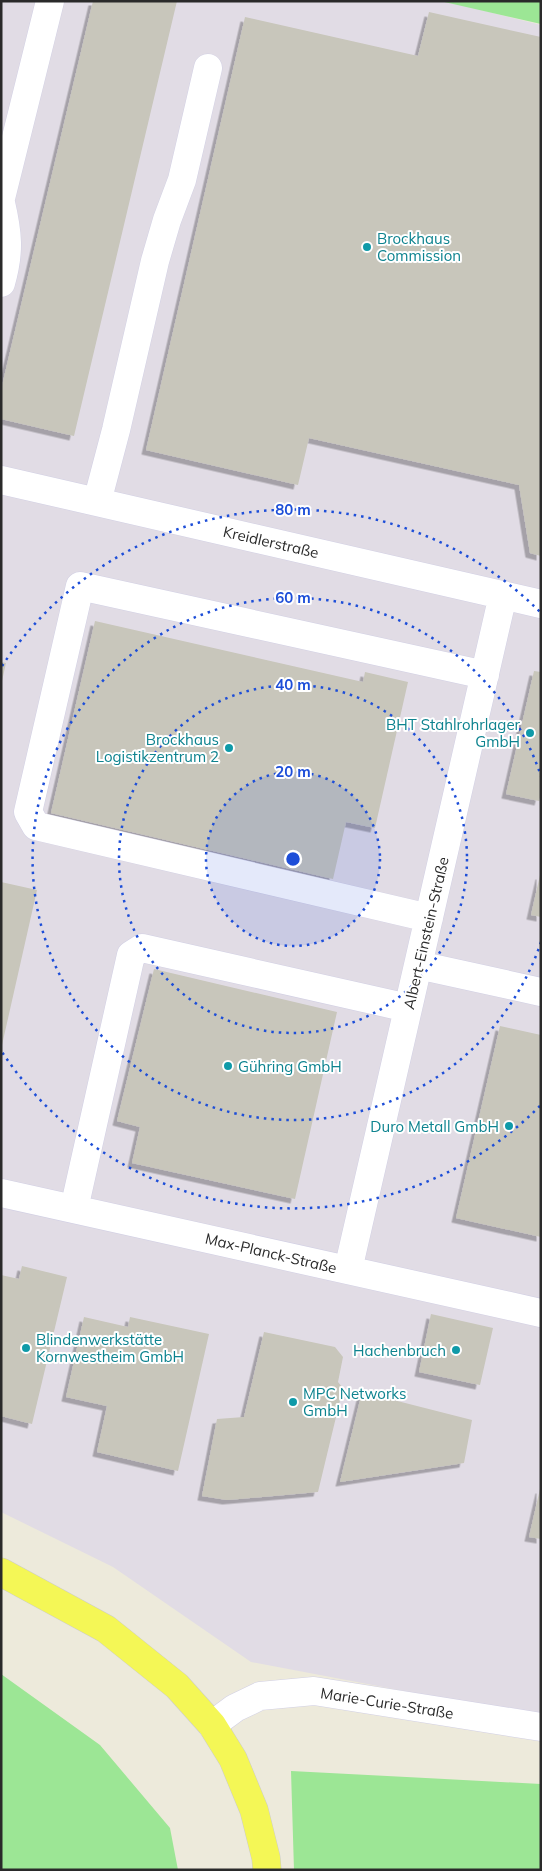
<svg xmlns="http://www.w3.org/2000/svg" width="542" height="1871" viewBox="0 0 542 1871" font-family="Mulish,sans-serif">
	<defs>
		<filter id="shadow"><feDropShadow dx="-4.5" dy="4.5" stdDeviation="0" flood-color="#0004"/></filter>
	</defs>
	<rect width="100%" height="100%" fill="#edeadb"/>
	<path fill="#e1dce5" d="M1 1H445L541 25V1717L251 1662 113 1567 1 1512Z"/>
	<path fill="#9ce695" d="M440 1H541V24Z
		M1 1674 100 1745 170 1828 178 1870H1Z
		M291 1771 541 1784V1870H294Z"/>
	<path fill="#c8c6bb" filter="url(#shadow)" d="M93 1H177L74 436 1 419V390Z
		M429 12 541 37V556L530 553 519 485 309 438 298 485 146 450 245 17 418 56Z
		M95 621 363 682 365 672 408 682 375 828 346 822 333 879 51 813Z
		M1 662 6 663 2 681H1Z
		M534 671 541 672V794L539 801 506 794Z
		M540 875H541V917L531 915Z
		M1 882 37 890 2 1045H1Z
		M154 969 337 1012 295 1199 132 1163 140 1127 117 1121Z
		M500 1026 541 1035V1237L456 1218Z
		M22 1266 67 1277 32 1424 1 1416V1275L19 1279Z
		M431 1314 493 1328 480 1385 419 1372Z
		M84 1317 128 1327 130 1317 209 1334 178 1471 97 1452 107 1406 66 1397Z
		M264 1332 335 1347 343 1357 338 1382 343 1388 318 1492 227 1500 202 1496 217 1419 244 1417Z
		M362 1392 472 1420 464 1463 340 1482Z
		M540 1489H541V1539L529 1537Z"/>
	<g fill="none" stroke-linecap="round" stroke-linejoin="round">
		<defs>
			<path id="minor" d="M1 198 50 1
				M1 203C8 233 10 252 1 283
				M1 480 541 604
				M97 502 116 430 155 261 167 220 182 180 208 68
				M429 918 36 826 28 812 80 586 485 675
				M418 965 541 992
				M1 1193 541 1313
				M74 1209 131 955 142 948 408 1008
				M348 1270 503 595
				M212 1725 235 1708 260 1696 314 1691 541 1727"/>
			<path id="major" d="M1 1572 106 1629 177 1686 212 1725 233 1759 254 1810 266 1858 267 1870"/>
		</defs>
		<use href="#minor" stroke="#d2d0e4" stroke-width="29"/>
		<use href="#major" stroke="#ccc" stroke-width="29"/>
		<use href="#minor" stroke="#fff" stroke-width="28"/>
		<use href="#major" stroke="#f4f756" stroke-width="28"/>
	</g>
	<circle cx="293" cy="859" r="87" fill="#1d4ed8" fill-opacity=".12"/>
	<g fill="none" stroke="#1d4ed8" stroke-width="2.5" stroke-dasharray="2.5 5">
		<circle cx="293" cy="859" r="87"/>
		<circle cx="293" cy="859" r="174"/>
		<path d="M541 942A261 261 0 1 1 541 776"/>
		<path d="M540 1106A349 349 0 0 1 2 1052M2 666A349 349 0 0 1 540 612"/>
	</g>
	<g fill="#0f9aa8" stroke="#fff" stroke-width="2">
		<circle cx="367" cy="247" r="5"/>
		<circle cx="530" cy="733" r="5"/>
		<circle cx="229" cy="748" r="5"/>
		<circle cx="228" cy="1066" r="5"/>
		<circle cx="509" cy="1126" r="5"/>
		<circle cx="26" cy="1348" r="5"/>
		<circle cx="456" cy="1350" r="5"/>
		<circle cx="293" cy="1402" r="5"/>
	</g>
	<g text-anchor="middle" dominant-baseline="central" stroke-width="4" stroke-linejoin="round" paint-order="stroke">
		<g font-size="15" fill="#0d838f" stroke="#fff" text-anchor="start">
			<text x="377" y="238">Brockhaus<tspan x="377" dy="17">Commission</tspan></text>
			<text x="520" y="724" text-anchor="end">BHT Stahlrohrlager<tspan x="520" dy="17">GmbH</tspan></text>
			<text x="219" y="739" text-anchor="end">Brockhaus<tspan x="219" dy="17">Logistikzentrum 2</tspan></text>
			<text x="238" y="1066">Gühring GmbH</text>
			<text x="499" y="1126" text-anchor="end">Duro Metall GmbH</text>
			<text x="36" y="1339">Blindenwerkstätte<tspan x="36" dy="17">Kornwestheim GmbH</tspan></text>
			<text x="446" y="1350" text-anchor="end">Hachenbruch</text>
			<text x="303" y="1393">MPC Networks<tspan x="303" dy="17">GmbH</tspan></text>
		</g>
		<g font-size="15" fill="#2a2a2a" stroke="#fff">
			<text transform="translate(271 542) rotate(13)">Kreidlerstraße</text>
			<text transform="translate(426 933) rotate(-77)">Albert-Einstein-Straße</text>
			<text transform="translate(271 1253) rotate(13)">Max-Planck-Straße</text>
			<text transform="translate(387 1703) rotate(9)">Marie-Curie-Straße</text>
		</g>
	</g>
	<circle cx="293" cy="859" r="8" fill="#1d4ed8" stroke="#fff" stroke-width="2.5"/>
	<g font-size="15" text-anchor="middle" font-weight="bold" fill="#1d4ed8" stroke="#fff" stroke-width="4" stroke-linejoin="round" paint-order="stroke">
		<text x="293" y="515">80 m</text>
		<text x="293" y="603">60 m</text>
		<text x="293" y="690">40 m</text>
		<text x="293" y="777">20 m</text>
	</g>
	<rect width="542" height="1871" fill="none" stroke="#2a2a2a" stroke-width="5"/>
</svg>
